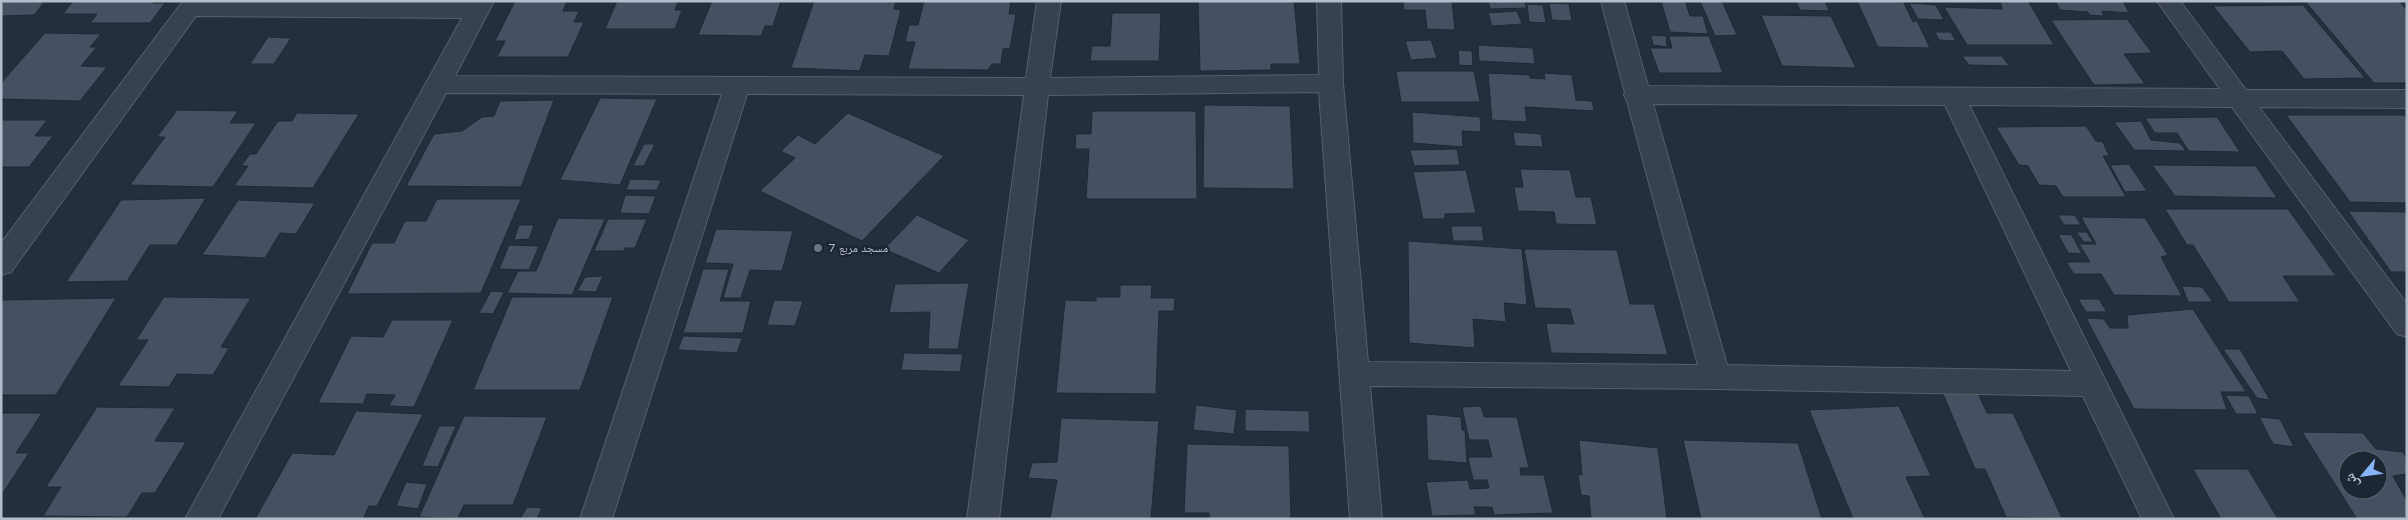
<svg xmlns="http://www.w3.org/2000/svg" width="2408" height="520" viewBox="0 0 2408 520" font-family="'Varela Round','Noto Naskh Arabic',sans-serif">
	<rect width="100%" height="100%" fill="#242f3e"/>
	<path fill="#455162" stroke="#1f2835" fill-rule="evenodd" d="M1 1H45L34 15 1 16Z
		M73 1H154L153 3H165L150 23H90L97 14H63Z
		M515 1H567L563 11H579L574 22H584L568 57H497L505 41H495Z
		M617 1H678L675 10H682L675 29H605Z
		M712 1H781L773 26H765L761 36 698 35Z
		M814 1H896L894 9 901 10 889 56 865 55 860 70 865 71 791 68Z
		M924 1H1011L1009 14H1016L1010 48 1003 49 1001 64H992L988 70 908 69 915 42H905L909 25H918Z
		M1198 1H1294L1300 64H1271V70L1200 71Z
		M1403 1H1452L1455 30 1427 29 1425 10H1404Z
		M1488 1H1524L1527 8 1490 9Z
		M1661 1H1685L1690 16H1703L1708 34 1670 32Z
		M1700 1H1722L1737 35 1715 36Z
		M1796 1H1825L1829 11 1800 10Z
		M1857 1H1903L1913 22 1917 21 1930 48 1878 47Z
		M2000 1H2028L2054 45H1967L1944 7 2002 9Z
		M2055 1H2123L2129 13 2102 11 2104 16 2089 15 2088 12 2060 10Z
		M2305 1H2399L2407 10V83H2374Z
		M1549 3 1569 4 1572 21 1552 20Z
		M1909 3 1936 5 1944 20 1918 19Z
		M1527 4 1543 5 1546 23 1529 22Z
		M2303 5 2365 78 2304 79 2282 51 2250 52 2213 6Z
		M1517 11 1522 24 1492 26 1488 13Z
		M1112 13H1161L1159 61H1090L1092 46H1110Z
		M1761 15 1831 16 1856 68 1782 66Z
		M2127 19 2152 53 2124 54 2145 84 2094 85 2051 20Z
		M1935 32H1951L1956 41 1939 40Z
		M45 33 101 34 90 47H97L81 66 107 67 80 101 1 99V83Z
		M1651 35 1666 36 1667 47 1653 45Z
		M1669 36H1709L1723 73H1659L1650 48H1672Z
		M268 37 291 38 274 64H250Z
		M1431 40 1437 58 1411 60 1405 41Z
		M1478 45 1533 48 1535 64 1479 61Z
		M1458 50 1472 51 1473 66 1459 65Z
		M1962 56H2002L2009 66 1969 65Z
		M1396 71H1474L1480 102H1401Z
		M1488 73 1530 75V78L1545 79 1544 73 1572 75 1576 100 1592 101 1594 111 1525 107 1527 122 1492 120Z
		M600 98 657 99 620 185 560 180Z
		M554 100 521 187 406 186 434 134 462 131 482 117 494 116 500 101Z
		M1204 105 1290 106 1294 189 1203 188Z
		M177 110 238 111 230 123H256L213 187 130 185 165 137H157Z
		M1092 111H1196L1197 199H1086L1089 149H1075L1076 134H1091Z
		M1412 112 1480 117 1481 132 1462 131 1463 147 1413 143Z
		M297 113 359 114 313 188 234 186 248 166H241L250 154H256L278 121H292Z
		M848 113 944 156 862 241 760 191 795 158 781 151 798 135 815 144Z
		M2286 115H2404L2407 118V203L2350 202Z
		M2217 117 2240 152 2189 151 2177 133H2155L2145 118Z
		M1 120H47L35 136H53L29 167H1Z
		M2141 121 2151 140 2180 143 2186 151 2134 150 2114 122Z
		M2086 126 2096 141 2103 142 2109 156H2103L2126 197H2063L2056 186 2039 185 2028 166 2019 165 1996 127Z
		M1513 132 1541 134 1543 147 1515 146Z
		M644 144H655L644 166H633Z
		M1457 149 1460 165 1414 166 1410 150Z
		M2129 164 2147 191 2125 192 2110 165Z
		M2152 165 2256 166 2277 198 2175 196Z
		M1520 169 1570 170 1576 197H1591L1597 225 1556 224 1554 212 1518 211 1514 187H1523Z
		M1466 170 1476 213 1445 214V219H1423L1413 172Z
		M630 179 661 180 657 190H626Z
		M625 195 656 196 649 214 620 213Z
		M206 198 177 245H150L127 281 66 282 121 200Z
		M437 199H521L481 293 347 294 372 243H394L405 221H426Z
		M238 200 315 203 296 234 280 233 265 258 202 255Z
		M2165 209H2288L2336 276H2283L2300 302H2229L2193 245H2187Z
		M2348 211 2407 212V272H2391Z
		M917 215 969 240 939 273 884 249Z
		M2058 215H2075L2081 225H2064Z
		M2081 217 2145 218 2168 255 2161 257 2182 296 2114 295 2101 274H2074L2066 262H2090L2079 244H2096Z
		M558 218 605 219 572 295 507 293 518 271H536Z
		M608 219H647L635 248H625L624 251H594Z
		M519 225H534L529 239 514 240Z
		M1451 226H1482L1484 241H1453Z
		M716 229 793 231 782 271 750 270 741 298H723L733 264 705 263Z
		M2076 232H2087L2093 242H2084Z
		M2058 234 2072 235 2082 254 2068 253Z
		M1408 241 1522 249 1527 305 1504 303 1506 322 1473 319 1475 348 1409 343Z
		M509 245 539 246 529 270 499 269Z
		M1524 249 1617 250 1630 304H1654L1668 355 1551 353 1546 323 1574 324 1570 309 1535 308Z
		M703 269H729L720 301H751L743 333H683Z
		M603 276 596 292 577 291 585 277Z
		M969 283 958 349H928L930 312 889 313 895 284Z
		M1120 285H1152L1151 298H1175L1174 311H1159L1156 394 1056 393 1065 300 1096 301V297H1120Z
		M2182 286 2202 287 2213 302H2188Z
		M491 291 504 292 493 314 479 313Z
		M164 297 251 298 221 347 229 348 213 375 177 374 169 387 118 386 148 340H136Z
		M512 297H613L580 390H473Z
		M116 298 56 395H1V300Z
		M2078 299H2099L2107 312H2086Z
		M774 300 803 301 795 326 767 325Z
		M2193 309 2246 392H2221L2227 410 2134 409 2086 318 2104 319 2110 328H2128L2127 315Z
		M392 320H453L414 407 389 406 395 395 367 394 363 404 318 403 351 336 383 337Z
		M683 336 742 338 737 353 678 350Z
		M2223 349H2240L2270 400 2257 398Z
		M904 353 963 354 960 372 901 370Z
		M1940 387H1975L1987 413H2013L2062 518 2006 517 1985 469H1975Z
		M2225 395 2249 396 2258 414H2236Z
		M1196 405 1237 410 1234 434 1193 430Z
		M1481 406 1484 417H1517L1529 468H1520L1521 475H1544L1553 513 1494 515 1492 507H1474L1476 515 1432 516 1426 482 1468 480 1470 489 1489 488 1487 480H1473L1468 457H1492L1488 440H1469L1462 407Z
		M1899 406 1931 476 1906 477 1925 519H1853L1809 410Z
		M97 407 175 408 155 441 186 442 155 493H142L127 517 43 516 61 487H46Z
		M1245 409 1309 411 1310 432 1245 431Z
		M356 411 423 414 377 506H369L363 519H255L292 453 334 455Z
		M1 413H42L16 453H29L1 496Z
		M1426 414 1461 417 1462 430H1465L1467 463 1428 460Z
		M464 416 547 417 513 505H464L458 518 419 517Z
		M2259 417 2280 419 2294 447 2273 444Z
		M1061 418 1159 421 1151 519H1050L1057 480 1028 478 1032 463 1057 462Z
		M439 426H456L438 467 422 466Z
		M2302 432 2363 433 2376 449 2403 452 2407 459V474L2393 476 2407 501V519H2357ZM2348 460H2378V490H2348Z
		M1579 440 1658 448 1667 519H1591L1589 496 1581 495 1578 474 1582 475Z
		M1683 440 1798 443 1822 519H1701Z
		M1187 444 1289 446 1291 519H1209V513H1184Z
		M2193 469H2248L2278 519H2221Z
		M406 482 427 484 418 509 396 506Z
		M527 507 542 508 537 519H520Z"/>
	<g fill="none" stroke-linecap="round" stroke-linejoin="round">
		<defs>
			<path id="minor" d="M183 1H494L455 76 1026 78 1037 1H1061L1050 78 1319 75 1317 1H1341L1343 83 1368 362 1698 365 1627 101 1624 95 1625 93 1601 1H1624L1648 86 2220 89 2157 1H2180L2246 90H2407V108L2259 107 2407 304V337L2397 334 2232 107 1969 105 2174 519H2142L2083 396 1716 389 1370 386 1382 519H1350L1319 92 1048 95 999 519H967L1024 95 747 94 612 519H580L722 94 446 93 218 519H185L462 18 196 16 11 272 1 275V243ZM1653 104 1945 105 2071 371 1727 365Z"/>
		</defs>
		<use href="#minor" stroke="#565f6c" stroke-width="2"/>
		<use href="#minor" fill="#38414e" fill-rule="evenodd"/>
	</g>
	<circle fill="#6b7280" stroke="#1d2633" stroke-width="2" cx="818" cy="248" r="5"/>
	<g text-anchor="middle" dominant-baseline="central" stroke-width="5" stroke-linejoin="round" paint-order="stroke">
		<g font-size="12" fill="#b4bcc9" stroke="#1d2633" text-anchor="start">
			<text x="828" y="248">مسجد مربع 7</text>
		</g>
	</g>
	<rect width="2408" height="520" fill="none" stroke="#b4bcc9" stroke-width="5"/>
	<g transform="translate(2363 475) rotate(241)"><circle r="24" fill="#1d2633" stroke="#59626f"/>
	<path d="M0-4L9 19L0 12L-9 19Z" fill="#8ab4f8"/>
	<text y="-8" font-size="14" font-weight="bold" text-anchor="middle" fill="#b4bcc9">ش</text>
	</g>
</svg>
